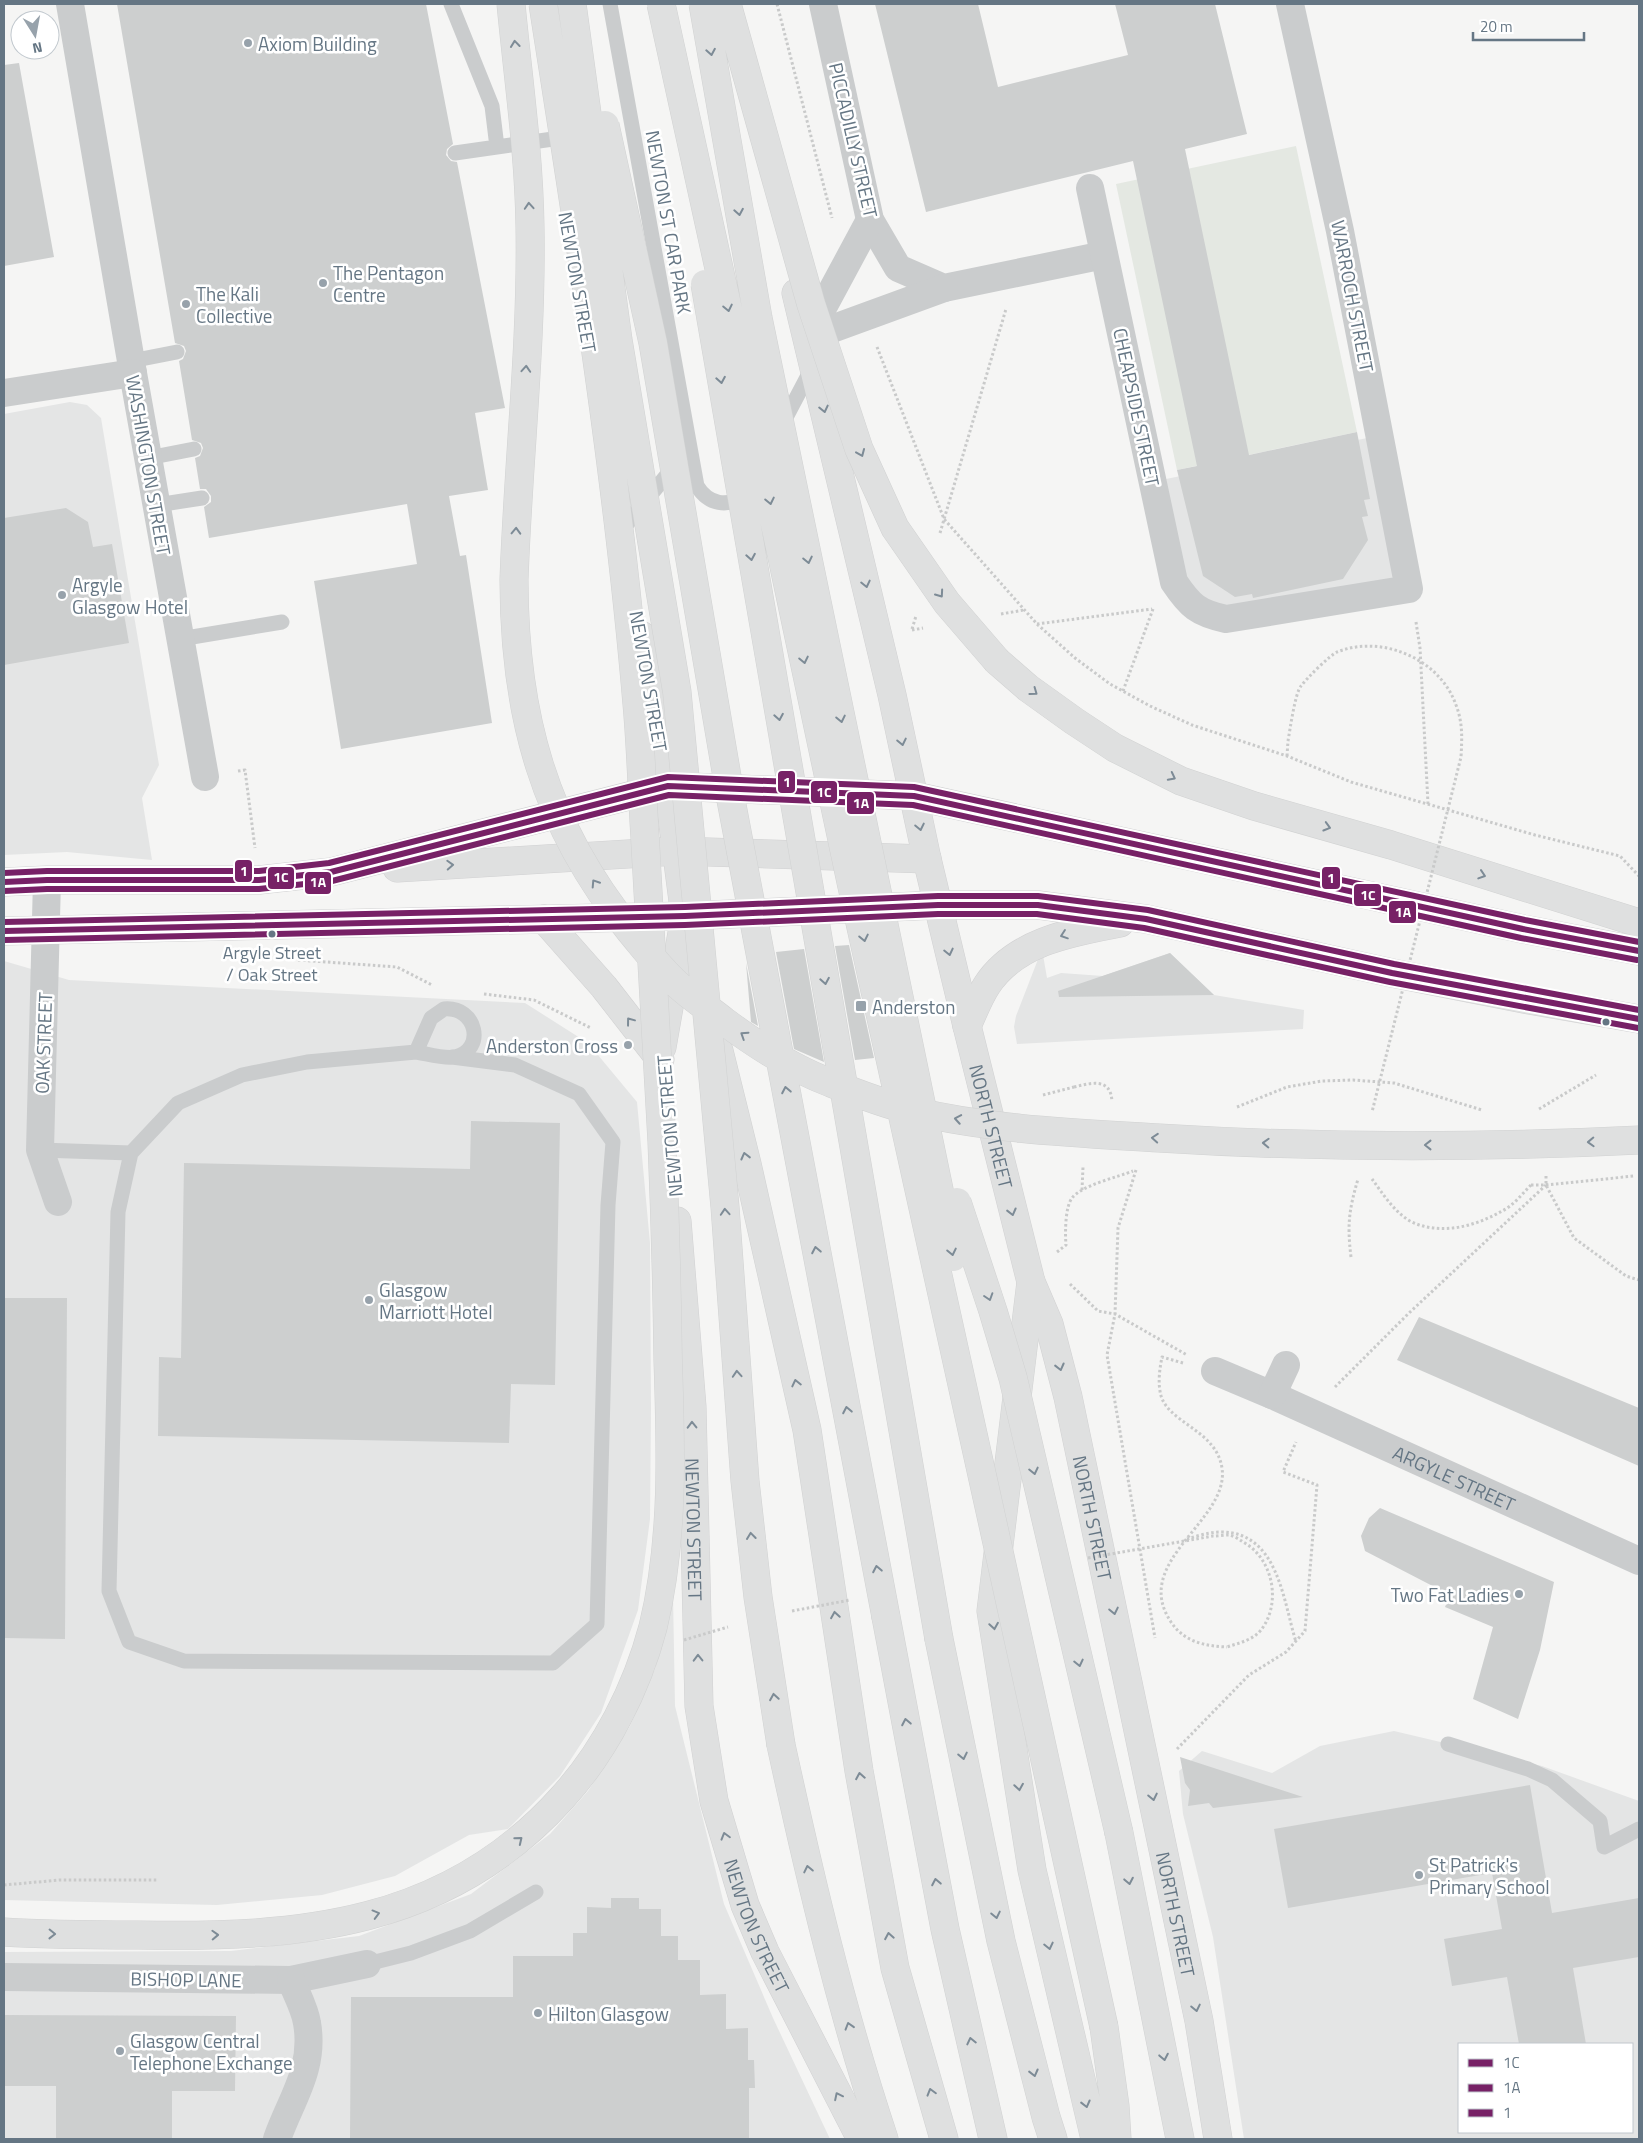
<svg xmlns="http://www.w3.org/2000/svg" width="1643" height="2143" viewBox="0 0 1643 2143" font-family="'Titillium Web',sans-serif">
	<rect width="100%" height="100%" fill="#f5f5f4"/>
	<path fill="#e4e5e5" fill-rule="evenodd" d="M70 402 87 405 101 418 159 765 142 798 152 860 67 852 4 855V414Z
		M1377 436 1409 579 1191 613 1166 479Z
		M1042 949 1047 978 1061 973 1103 976 1170 953 1214 995 1304 1010 1303 1029 1017 1044 1014 1027 1016 1016Z
		M4 961 69 980 525 1003 588 1043 637 1102 650 1243 651 1407 650 1519 638 1610 601 1713 560 1776 508 1829 469 1835 395 1876 322 1895 217 1905 4 1900Z
		M673 1595 675 1706 724 1904 773 2018 830 2139H4V1952L231 1951 359 1936 471 1894 550 1834 588 1791 630 1726 655 1669Z
		M1394 1731 1542 1766 1639 1801V2139H1244L1213 1937 1183 1814 1179 1771 1202 1751 1272 1773 1320 1746ZM1459 2044H1632V2132H1459Z"/>
	<path fill="#e4e8e2" d="M1296 146 1357 432 1177 470 1116 184Z"/>
	<path fill="#cdcfcf" d="M117 4H426L453 144 447 149 446 155 451 161 457 162 505 408 475 413 488 490 449 496 460 556 466 555 492 723 341 749 314 581 417 564 407 504 209 538 204 507 211 502V496L206 489H200L195 458 200 456 203 448 201 443 192 440 179 361 183 359 186 351 184 346 175 343Z
		M875 4H978L998 87 1128 55 1115 4H1215L1247 134 1185 149 1249 455 1357 432 1370 499 1364 500 1368 516 1362 517 1368 540 1343 579 1253 598 1252 594 1235 597 1203 576 1177 470 1197 466 1133 161 926 212Z
		M19 63 54 257 4 266V65Z
		M66 508 88 522 93 547 112 544 129 643 4 665V518Z
		M849 945 874 1058 855 1060 835 946Z
		M804 949 824 1062 794 1049 776 952Z
		M1170 953 1214 995 1059 997 1058 991Z
		M746 963 758 1026 751 1022Z
		M471 1121 560 1123 555 1385 511 1384 509 1443 158 1436 159 1357 181 1358 184 1163 470 1169Z
		M4 1298H67L65 1639 4 1638Z
		M1419 1317 1639 1408V1466L1397 1360Z
		M1380 1508 1554 1582 1540 1650 1518 1719 1473 1699 1493 1627 1445 1607 1450 1595 1365 1551 1361 1536 1369 1518Z
		M1180 1757 1303 1797 1213 1808 1209 1803 1188 1806 1190 1790 1185 1783Z
		M1530 1785 1552 1913 1639 1898V1957L1573 1968 1586 2044H1519L1507 1977 1452 1986 1444 1939 1502 1929 1492 1873 1288 1908 1274 1829Z
		M611 1898H639V1909H661V1936H678V1960H700V1995L726 1994V2029L748 2028V2060H754L755 2088H749V2139H350L351 1997H513V1956H573V1933H587V1907L611 1908Z
		M4 2015 236 2016 235 2091H172V2139H56V2086H4Z"/>
	<g fill="none" stroke-linecap="round" stroke-linejoin="round">
		<defs>
			<g id="primary">
				<path id="s2" d="M796 293 892 695 927 859 967 1026 1031 1282 1049 1324 1068 1397 1199 2021 1218 2139"/>
				<path d="M641 635 668 786 685 916 662 1047"/>
				<path d="M397 868 677 851 927 859"/>
				<path d="M4 882 47 880H259L331 872 668 786 914 796 1523 929 1639 951"/>
				<path d="M544 919 604 987 660 1059"/>
				<path d="M4 931 685 916 938 905H1038L1146 919 1392 973 1529 1000 1639 1019"/>
				<path d="M967 1026C973 1013 979 997 987 985 1016 941 1073 932 1120 923"/>
				<path id="s3" d="M677 1221 692 1407 699 1706 714 1801 745 1905 765 1952 861 2139"/>
			</g>
			<path id="motorway" d="M997 661 1028 688 1074 721 1115 748 1181 781 1254 806 1391 845 1639 923
				M719 1051 747 1164 807 1430 859 1771 895 1968 944 2139
				M1031 1282 991 1611 1032 1870 1095 2139
				M886 1617 945 1929 993 2139
				M939 1639 1001 1941 1046 2117 1053 2139
				M781 1745C810 1878 841 2010 884 2139
				M1119 1833 1180 2139
				M1104 2027 1115 2106 1117 2139"/>
		</defs>
		<use href="#primary" stroke="#d1d1d2" stroke-width="29"/>
		<use href="#motorway" stroke="#d1d2d2" stroke-width="29"/>
		<path stroke="#c9caca" stroke-width="3" stroke-dasharray="2.5 2.5" stroke-linecap="butt" d="M777 4 832 218
			M877 347 944 519 1037 624 1075 658 1110 684 1150 706 1192 725 1287 756 1351 782 1535 835 1620 856 1639 876
			M940 533 1006 309
			M1001 614 1024 610
			M1416 622 1420 648 1428 804
			M1037 624 1152 609
			M912 629 916 616
			M912 630 923 628
			M1123 691 1153 609
			M1287 756 1288 741
			M238 771 245 770 255 848
			M298 960 397 967 432 985
			M484 994 534 1000 591 1028
			M1074 1087C1091 1083 1111 1077 1112 1102
			M1237 1107 1287 1087 1322 1081 1353 1080 1394 1083 1482 1110
			M1539 1109 1596 1075
			M1136 1170 1118 1228 1115 1314 1107 1355 1155 1638
			M1546 1176V1185L1574 1238 1626 1276 1639 1280
			M1531 1185H1546L1634 1176
			M1082 1190 1083 1167
			M1057 1252 1066 1245C1065 1234 1065 1207 1072 1198 1082 1185 1118 1177 1133 1171
			M1351 1257C1347 1224 1349 1210 1358 1179
			M1070 1284 1098 1311 1115 1314 1187 1355
			M1183 1363 1162 1357C1160 1367 1158 1380 1160 1391 1164 1423 1216 1428 1222 1468 1230 1521 1130 1561 1171 1622 1184 1642 1205 1646 1227 1647
			M1335 1387 1409 1313 1546 1185
			M1187 1539C1197 1536 1209 1532 1221 1532 1278 1532 1283 1600 1296 1642
			M1177 1749 1249 1675 1286 1652 1305 1631 1317 1485 1283 1472 1296 1442
			M4 1885 60 1880H157"/>
		<path stroke="#cacccd" stroke-width="15" d="M451 4 492 106 497 147
			M610 4 697 486C708 504 728 509 745 494
			M455 153 553 139
			M131 361 177 352
			M782 425 813 366
			M148 458 194 449
			M157 505 202 498
			M622 530 675 465
			M180 639 282 622
			M444 1009C477 1006 486 1050 455 1057 444 1059 428 1054 416 1052L431 1018Z
			M416 1052 307 1062 242 1075 178 1103 131 1153 118 1212 109 1591 129 1642 184 1661 553 1663 597 1624 608 1205 613 1142 579 1094 515 1065 452 1057
			M40 1150 131 1153
			M1448 1744 1528 1769 1552 1780 1600 1821 1604 1847 1639 1829
			M367 1964 411 1953 470 1931 536 1892"/>
		<g stroke="#cacccd" stroke-width="28">
			<path d="M70 4 133 373 205 777"/>
			<path d="M823 4 870 220 898 268 944 288 1104 255"/>
			<path d="M1090 188 1174 582C1190 606 1198 613 1226 619L1409 589 1340 231 1290 4"/>
			<path d="M807 337 870 220"/>
			<path d="M807 338 944 288"/>
			<path d="M4 393 133 373"/>
			<path d="M47 880 40 1150 58 1202"/>
			<path id="s1" d="M1215 1371 1272 1395 1639 1561"/>
			<path d="M1272 1395 1286 1365"/>
			<path d="M4 1977 291 1980 367 1964"/>
			<path d="M277 2139C291 2099 315 2069 307 2023 305 2009 296 1993 291 1980"/>
		</g>
		<use href="#primary" stroke="#dfe0e0" stroke-width="28"/>
		<use href="#motorway" stroke="#dfe0e0" stroke-width="28"/>
		<defs>
			<path id="motorway-bridge" d="M511 4C518 78 529 153 530 227 532 345 518 462 514 580 514 714 544 825 630 931 645 949 660 969 678 985 692 998 709 1009 724 1021 756 1045 793 1069 831 1083 858 1094 885 1104 913 1111 993 1130 1078 1133 1159 1138 1319 1148 1479 1148 1639 1140
				M572 4 618 340 677 692 725 1207 745 1481 758 1597 781 1745
				M661 4 772 510 851 882 1104 2027
				M703 4 758 318 953 1257
				M727 4 811 304 859 449 895 528 947 603 997 661
				M605 125 653 343 731 800 886 1617
				M705 284 939 1639
				M957 1202 993 1311 1013 1378 1119 1833
				M4 1932C48 1935 93 1935 138 1935 300 1938 447 1926 562 1798 605 1751 637 1688 653 1627 674 1541 671 1449 668 1361 667 1288 665 1215 662 1142 657 1040 651 939 645 838 642 793 641 748 637 704 617 469 579 236 543 4"/>
		</defs>
		<use href="#motorway-bridge" stroke="#d1d2d2" stroke-width="29" stroke-linecap="butt"/>
		<path stroke="#c9caca" stroke-width="3" stroke-dasharray="2.5 2.5" stroke-linecap="butt" d="M1288 741C1290 730 1295 693 1301 686 1307 678 1329 656 1337 652 1382 634 1440 659 1456 705 1463 723 1462 739 1461 757L1372 1112
			M1043 1095 1074 1087
			M1372 1179C1383 1194 1396 1215 1414 1223 1443 1235 1476 1226 1502 1211 1513 1206 1522 1194 1531 1185
			M1088 1558 1213 1536C1218 1536 1224 1535 1229 1535 1234 1536 1239 1539 1243 1542 1273 1558 1282 1603 1261 1630 1253 1640 1239 1643 1227 1647
			M792 1611 850 1600
			M684 1640 728 1627"/>
		<use href="#motorway-bridge" stroke="#dfe0e0" stroke-width="28"/>
		<defs>
			<path id="bus-1" d="M4 882 47 880H259L331 872 668 786 914 796 1523 929 1639 951
				M4 931 685 916 938 905H1038L1146 919 1392 973 1639 1019"/>
			<path id="bus-2" d="M4 891 47 889H259L332 881 669 795 913 805 1521 938 1637 960
				M4 940 685 925 938 914H1037L1144 928 1390 982 1638 1028"/>
			<path id="bus-3" d="M4 873 47 871H259L329 863 668 777 914 787 1525 920 1639 942
				M4 922 685 907 938 896H1038L1148 910 1394 964 1639 1010"/>
		</defs>
		<use href="#bus-1" stroke="#fff" stroke-width="10"/>
		<use href="#bus-2" stroke="#fff" stroke-width="10"/>
		<use href="#bus-3" stroke="#fff" stroke-width="10"/>
		<use href="#bus-1" stroke="#772166" stroke-width="6"/>
		<use href="#bus-2" stroke="#772166" stroke-width="6"/>
		<use href="#bus-3" stroke="#772166" stroke-width="6"/>
	</g>
	<defs><path id="oneway-chevron" d="M-2-3.5L2.5 0L-2 3.5" fill="none" stroke-width="1.6" stroke-linecap="round" stroke-linejoin="round" transform="scale(1.25)"/></defs>
	<g stroke="#7d8b96">
		<use href="#oneway-chevron" transform="translate(515 44) rotate(-96)"/>
		<use href="#oneway-chevron" transform="translate(711 52) rotate(80)"/>
		<use href="#oneway-chevron" transform="translate(529 206) rotate(-94)"/>
		<use href="#oneway-chevron" transform="translate(739 212) rotate(80)"/>
		<use href="#oneway-chevron" transform="translate(728 308) rotate(78)"/>
		<use href="#oneway-chevron" transform="translate(526 369) rotate(-86)"/>
		<use href="#oneway-chevron" transform="translate(721 380) rotate(80)"/>
		<use href="#oneway-chevron" transform="translate(824 409) rotate(77)"/>
		<use href="#oneway-chevron" transform="translate(861 453) rotate(67)"/>
		<use href="#oneway-chevron" transform="translate(770 501) rotate(78)"/>
		<use href="#oneway-chevron" transform="translate(516 531) rotate(-88)"/>
		<use href="#oneway-chevron" transform="translate(751 557) rotate(80)"/>
		<use href="#oneway-chevron" transform="translate(808 560) rotate(78)"/>
		<use href="#oneway-chevron" transform="translate(866 584) rotate(77)"/>
		<use href="#oneway-chevron" transform="translate(940 594) rotate(55)"/>
		<use href="#oneway-chevron" transform="translate(804 660) rotate(78)"/>
		<use href="#oneway-chevron" transform="translate(1034 692) rotate(36)"/>
		<use href="#oneway-chevron" transform="translate(779 717) rotate(80)"/>
		<use href="#oneway-chevron" transform="translate(841 719) rotate(78)"/>
		<use href="#oneway-chevron" transform="translate(902 742) rotate(78)"/>
		<use href="#oneway-chevron" transform="translate(1172 777) rotate(27)"/>
		<use href="#oneway-chevron" transform="translate(920 827) rotate(78)"/>
		<use href="#oneway-chevron" transform="translate(1327 827) rotate(16)"/>
		<use href="#oneway-chevron" transform="translate(450 865) rotate(-3)"/>
		<use href="#oneway-chevron" transform="translate(1482 875) rotate(18)"/>
		<use href="#oneway-chevron" transform="translate(595 883) rotate(-123)"/>
		<use href="#oneway-chevron" transform="translate(1064 935) rotate(161)"/>
		<use href="#oneway-chevron" transform="translate(864 938) rotate(78)"/>
		<use href="#oneway-chevron" transform="translate(949 952) rotate(77)"/>
		<use href="#oneway-chevron" transform="translate(825 981) rotate(80)"/>
		<use href="#oneway-chevron" transform="translate(630 1021) rotate(-127)"/>
		<use href="#oneway-chevron" transform="translate(744 1035) rotate(-147)"/>
		<use href="#oneway-chevron" transform="translate(786 1090) rotate(-101)"/>
		<use href="#oneway-chevron" transform="translate(958 1119) rotate(-170)"/>
		<use href="#oneway-chevron" transform="translate(1155 1138) rotate(-176)"/>
		<use href="#oneway-chevron" transform="translate(1591 1142) rotate(178)"/>
		<use href="#oneway-chevron" transform="translate(1266 1143) rotate(-178)"/>
		<use href="#oneway-chevron" transform="translate(1428 1145) rotate(180)"/>
		<use href="#oneway-chevron" transform="translate(745 1156) rotate(-104)"/>
		<use href="#oneway-chevron" transform="translate(725 1212) rotate(-94)"/>
		<use href="#oneway-chevron" transform="translate(1012 1212) rotate(76)"/>
		<use href="#oneway-chevron" transform="translate(816 1250) rotate(-101)"/>
		<use href="#oneway-chevron" transform="translate(952 1252) rotate(78)"/>
		<use href="#oneway-chevron" transform="translate(989 1297) rotate(72)"/>
		<use href="#oneway-chevron" transform="translate(1060 1367) rotate(76)"/>
		<use href="#oneway-chevron" transform="translate(737 1374) rotate(-94)"/>
		<use href="#oneway-chevron" transform="translate(796 1383) rotate(-103)"/>
		<use href="#oneway-chevron" transform="translate(847 1410) rotate(-101)"/>
		<use href="#oneway-chevron" transform="translate(692 1425) rotate(-91)"/>
		<use href="#oneway-chevron" transform="translate(1034 1471) rotate(77)"/>
		<use href="#oneway-chevron" transform="translate(751 1536) rotate(-97)"/>
		<use href="#oneway-chevron" transform="translate(877 1569) rotate(-101)"/>
		<use href="#oneway-chevron" transform="translate(1114 1611) rotate(78)"/>
		<use href="#oneway-chevron" transform="translate(835 1615) rotate(-99)"/>
		<use href="#oneway-chevron" transform="translate(994 1626) rotate(81)"/>
		<use href="#oneway-chevron" transform="translate(698 1658) rotate(-91)"/>
		<use href="#oneway-chevron" transform="translate(1079 1663) rotate(77)"/>
		<use href="#oneway-chevron" transform="translate(774 1697) rotate(-99)"/>
		<use href="#oneway-chevron" transform="translate(906 1722) rotate(-101)"/>
		<use href="#oneway-chevron" transform="translate(963 1756) rotate(78)"/>
		<use href="#oneway-chevron" transform="translate(860 1776) rotate(-100)"/>
		<use href="#oneway-chevron" transform="translate(1019 1787) rotate(81)"/>
		<use href="#oneway-chevron" transform="translate(1153 1797) rotate(78)"/>
		<use href="#oneway-chevron" transform="translate(725 1836) rotate(-106)"/>
		<use href="#oneway-chevron" transform="translate(519 1840) rotate(-39)"/>
		<use href="#oneway-chevron" transform="translate(808 1869) rotate(-102)"/>
		<use href="#oneway-chevron" transform="translate(1129 1881) rotate(79)"/>
		<use href="#oneway-chevron" transform="translate(936 1882) rotate(-101)"/>
		<use href="#oneway-chevron" transform="translate(376 1914) rotate(-15)"/>
		<use href="#oneway-chevron" transform="translate(996 1915) rotate(78)"/>
		<use href="#oneway-chevron" transform="translate(52 1934) rotate(1)"/>
		<use href="#oneway-chevron" transform="translate(215 1935) rotate(-2)"/>
		<use href="#oneway-chevron" transform="translate(889 1936) rotate(-100)"/>
		<use href="#oneway-chevron" transform="translate(1049 1946) rotate(77)"/>
		<use href="#oneway-chevron" transform="translate(1196 2008) rotate(78)"/>
		<use href="#oneway-chevron" transform="translate(849 2026) rotate(-107)"/>
		<use href="#oneway-chevron" transform="translate(971 2041) rotate(-103)"/>
		<use href="#oneway-chevron" transform="translate(1164 2057) rotate(79)"/>
		<use href="#oneway-chevron" transform="translate(1034 2073) rotate(76)"/>
		<use href="#oneway-chevron" transform="translate(931 2092) rotate(-106)"/>
		<use href="#oneway-chevron" transform="translate(838 2096) rotate(-116)"/>
		<use href="#oneway-chevron" transform="translate(1086 2104) rotate(76)"/>
	</g>
	<g fill="#97a2ab" stroke="#fff" stroke-width="2">
		<circle cx="248" cy="43" r="5"/>
		<circle cx="323" cy="283" r="5"/>
		<circle cx="186" cy="304" r="5"/>
		<circle cx="62" cy="595" r="5"/>
		<rect x="855" y="1000" width="12" height="12" rx="2.5"/>
		<circle cx="628" cy="1045" r="5"/>
		<circle cx="369" cy="1300" r="5"/>
		<circle cx="1519" cy="1594" r="5"/>
		<circle cx="1419" cy="1875" r="5"/>
		<circle cx="538" cy="2013" r="5"/>
		<circle cx="120" cy="2051" r="5"/>
	</g>
	<g fill="#657684" stroke="#fff" stroke-width="2">
		<circle cx="272" cy="934" r="4.5"/>
		<circle cx="1606" cy="1022" r="4.5"/>
	</g>
	<g text-anchor="middle" dominant-baseline="central" stroke-width="5" stroke-linejoin="round" paint-order="stroke">
		<g font-size="18" fill="#657684" stroke="#fff">
			<text x="272" y="952">Argyle Street<tspan x="272" dy="22">/ Oak Street</tspan></text>
		</g>
		<g font-size="19" fill="#657684" stroke="#fff" text-anchor="start">
			<text x="258" y="43">Axiom Building</text>
			<text x="333" y="272">The Pentagon<tspan x="333" dy="22">Centre</tspan></text>
			<text x="196" y="293">The Kali<tspan x="196" dy="22">Collective</tspan></text>
			<text x="72" y="584">Argyle<tspan x="72" dy="22">Glasgow Hotel</tspan></text>
			<text x="872" y="1006">Anderston</text>
			<text x="618" y="1045" text-anchor="end">Anderston Cross</text>
			<text x="379" y="1289">Glasgow<tspan x="379" dy="22">Marriott Hotel</tspan></text>
			<text x="1509" y="1594" text-anchor="end">Two Fat Ladies</text>
			<text x="1429" y="1864">St Patrick's<tspan x="1429" dy="22">Primary School</tspan></text>
			<text x="548" y="2013">Hilton Glasgow</text>
			<text x="130" y="2040">Glasgow Central<tspan x="130" dy="22">Telephone Exchange</tspan></text>
		</g>
		<g font-size="19" fill="#657684" stroke="#fff">
			<text transform="translate(854 140) rotate(77)">PICCADILLY STREET</text>
			<text transform="translate(669 222) rotate(80)">NEWTON ST CAR PARK</text>
			<text transform="translate(578 282) rotate(80)">NEWTON STREET</text>
			<text transform="translate(1353 296) rotate(79)">WARROCH STREET</text>
			<text transform="translate(1137 407) rotate(78)">CHEAPSIDE STREET</text>
			<text transform="translate(149 465) rotate(80)">WASHINGTON STREET</text>
			<text transform="translate(649 681) rotate(80)">NEWTON STREET</text>
			<text transform="translate(43 1043) rotate(-88)">OAK STREET</text>
			<text transform="translate(669 1126) rotate(-95)">NEWTON STREET</text>
			<text stroke="none"><textPath href="#s2" startOffset="856">NORTH STREET</textPath></text>
			<text stroke="none"><textPath href="#s1" startOffset="262">ARGYLE STREET</textPath></text>
			<text stroke="none"><textPath href="#s2" startOffset="1261">NORTH STREET</textPath></text>
			<text stroke="none"><textPath href="#s3" startOffset="309">NEWTON STREET</textPath></text>
			<text stroke="none"><textPath href="#s2" startOffset="1666">NORTH STREET</textPath></text>
			<text stroke="none"><textPath href="#s3" startOffset="714">NEWTON STREET</textPath></text>
			<text transform="translate(186 1979) rotate(1)">BISHOP LANE</text>
		</g>
	</g>
	<g stroke="#fff" stroke-width="2">
		<rect x="777" y="770" width="19" height="24" rx="5" fill="#772166"/>
		<rect x="810" y="780" width="28" height="24" rx="5" fill="#772166"/>
		<rect x="846" y="791" width="29" height="24" rx="5" fill="#772166"/>
		<rect x="234" y="859" width="19" height="24" rx="5" fill="#772166"/>
		<rect x="267" y="866" width="28" height="24" rx="5" fill="#772166"/>
		<rect x="1321" y="866" width="20" height="24" rx="5" fill="#772166"/>
		<rect x="304" y="871" width="28" height="24" rx="5" fill="#772166"/>
		<rect x="1353" y="883" width="29" height="24" rx="5" fill="#772166"/>
		<rect x="1388" y="900" width="29" height="24" rx="5" fill="#772166"/>
	</g>
	<g font-size="14" text-anchor="middle" font-weight="bold" fill="#fff">
		<text x="787" y="787">1</text>
		<text x="824" y="797">1C</text>
		<text x="861" y="808">1A</text>
		<text x="244" y="876">1</text>
		<text x="281" y="882">1C</text>
		<text x="1331" y="883">1</text>
		<text x="318" y="887">1A</text>
		<text x="1368" y="900">1C</text>
		<text x="1403" y="917">1A</text>
	</g>
	<rect width="1643" height="2143" fill="none" stroke="#657684" stroke-width="10"/>
	<rect x="1458" y="2043" width="175" height="90" fill="#ffffff" stroke="#c1c8ce"/>
	<rect x="1468" y="2059" width="25" height="8" fill="#772166" stroke="#c1c8ce"/>
	<text x="1503" y="2068" font-size="15" fill="#657684">1C</text>
	<rect x="1468" y="2084" width="25" height="8" fill="#772166" stroke="#c1c8ce"/>
	<text x="1503" y="2093" font-size="15" fill="#657684">1A</text>
	<rect x="1468" y="2109" width="25" height="8" fill="#772166" stroke="#c1c8ce"/>
	<text x="1503" y="2118" font-size="15" fill="#657684">1</text>
	<g transform="translate(35 35) rotate(169)"><circle r="24" fill="#ffffff" stroke="#c1c8ce"/>
	<path d="M0-4L9 19L0 12L-9 19Z" fill="#97a2ab"/>
	<text y="-8" font-size="14" font-weight="bold" text-anchor="middle" fill="#657684">N</text>
	</g>
	<path d="M1473 32v8h111v-8" fill="none" stroke="#657684" stroke-width="2.5"/>
	<text x="1480" y="32" font-size="15" fill="#657684" stroke="#ffffff" stroke-width="4" paint-order="stroke">20 m</text>
</svg>
